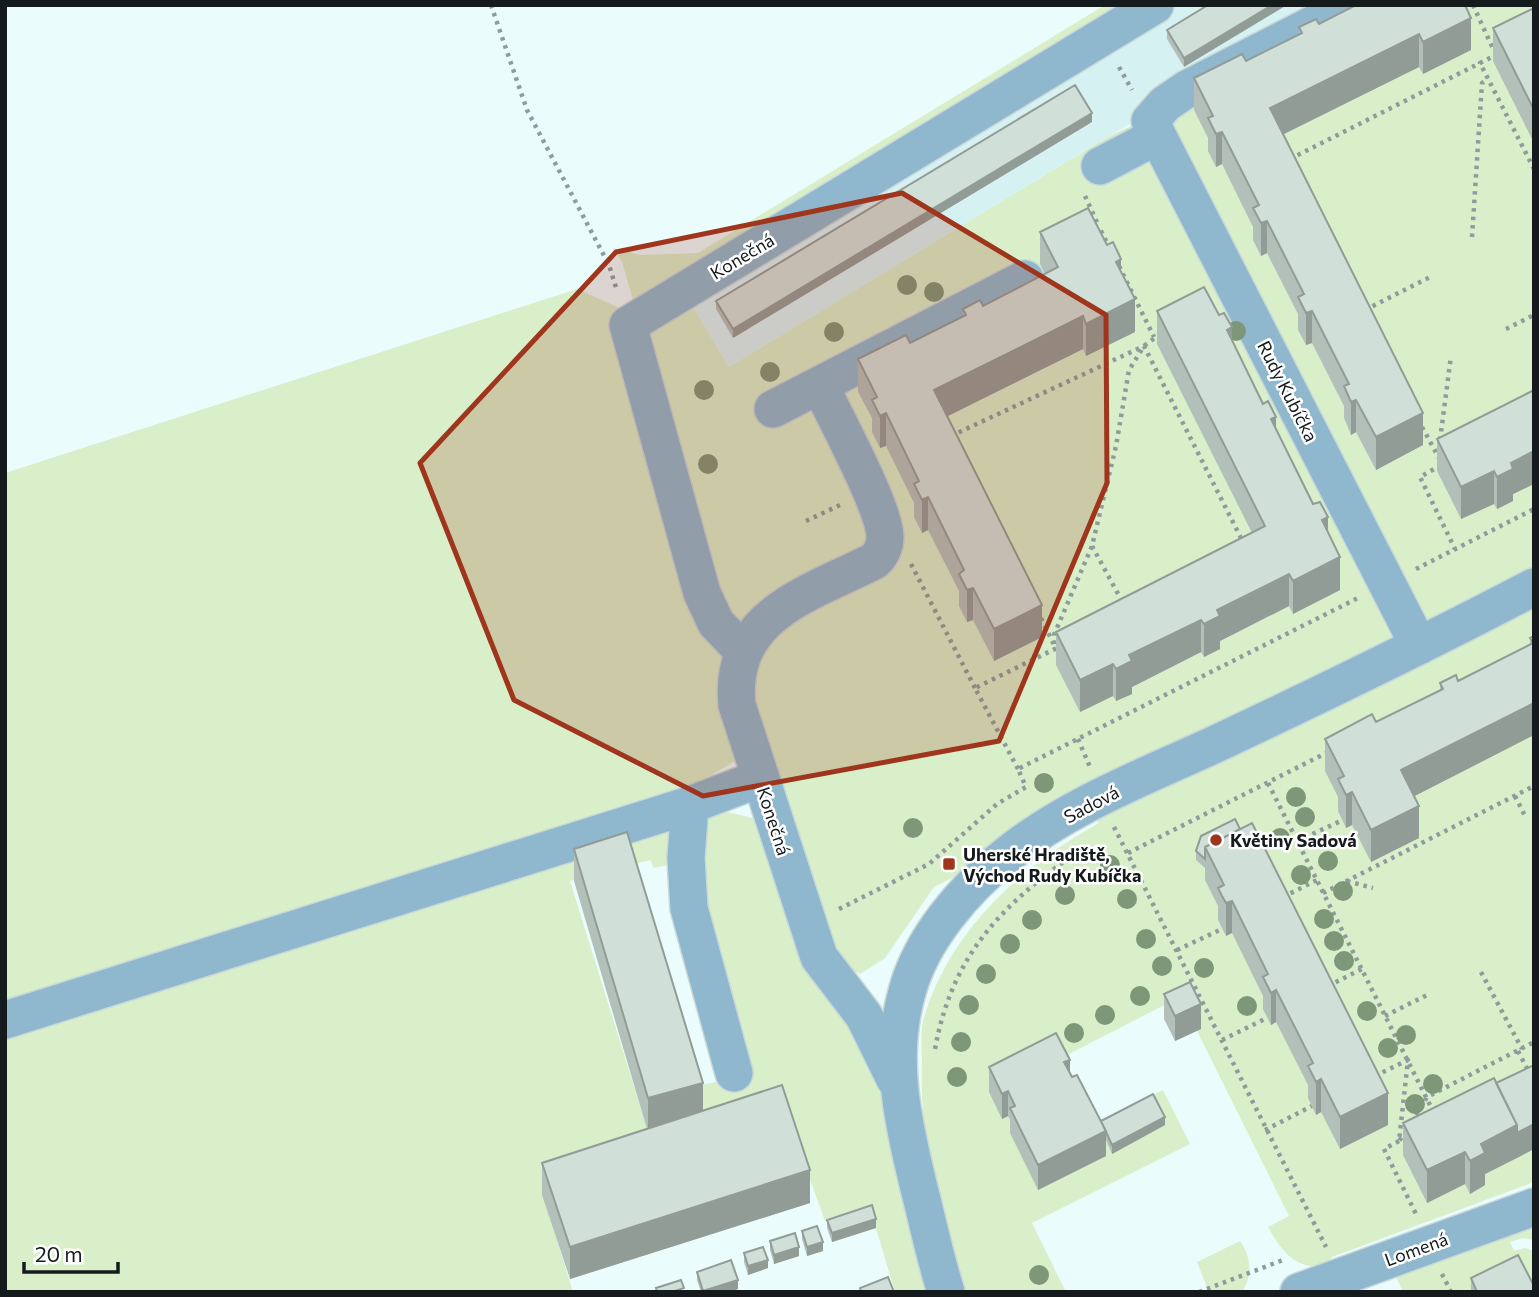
<svg xmlns="http://www.w3.org/2000/svg" width="1539" height="1297" viewBox="0 0 1539 1297" font-family="Commissioner,sans-serif">
	<rect width="100%" height="100%" fill="#ebfcfd"/>
	<path fill="#d6f1f2" d="M1169 5H1341L1107 137 729 367 684 291Z"/>
	<path fill="#d8efc9" d="M1105 5H1143L634 303 622 262 613 248 640 255 698 253Z
		M1358 5H1534V1182L1332 1257 1328 1265C1297 1272 1282 1252 1268 1227L1289 1216 1197 1031 1193 1006 1186 994 1059 1059 1093 1124 1163 1090 1190 1144 1032 1223 1066 1292H965C940 1216 919 1143 922 1063 922 1050 920 1033 923 1021 948 932 1021 866 1099 823L1096 819 1030 838 934 887 885 958 860 974 833 962 737 760 587 847 674 825 677 863 654 868 650 860 570 881 656 1157 542 1192 573 1292H5V473L577 289 640 317 686 295 729 367 1109 136 1191 99Z
		M724 811 756 819 874 1065 905 1212 930 1292H895L869 1205 825 1221 784 1108 703 1115 695 1086 747 1076 705 925 701 823 712 812Z
		M1528 1227 1534 1228V1240L1523 1238 1510 1242 1514 1251 1525 1248 1534 1251V1292H1403L1394 1272 1506 1232 1509 1237 1507 1232Z
		M1240 1241C1251 1256 1253 1276 1242 1292H1209L1197 1262Z"/>
	<g fill="none" stroke-linecap="round" stroke-linejoin="round">
		<defs>
			<path id="minor" d="M1351 5 1187 89 1165 104 1150 121 1419 646
				M1100 166 1157 136
				M820 385C834 416 885 508 885 537 885 546 881 555 874 561 809 594 728 615 737 705L819 957 864 1016 895 1079
				M773 409 1025 279
				M743 651 716 623 702 593 628 325 1155 5
				M690 805 686 858 689 908 734 1073
				M5 1020 690 805 761 778
				M946 1292C935 1258 928 1223 919 1188 903 1123 888 1058 907 992 921 939 965 888 1007 855 1069 805 1149 775 1220 742 1326 692 1431 641 1534 587
				M1299 1292 1534 1207"/>
		</defs>
		<use href="#minor" stroke="#c9d8d9" stroke-width="40"/>
		<path stroke="#8f9b9c" stroke-width="4.5" stroke-dasharray="3.5 5" stroke-linecap="butt" d="M491 5 527 110 609 265 617 291
			M1473 5 1494 51
			M1498 54 1480 63 1534 169
			M1119 67 1132 90
			M1290 159 1480 63
			M1085 196 1099 227
			M1095 229 1099 227 1110 249
			M1472 237 1482 83 1488 79
			M1119 266 1154 337
			M1365 310 1430 277
			M1506 329 1534 315
			M1422 427 1439 458
			M951 436 1144 346 1243 542
			M1440 440 1451 356
			M1441 465 1420 477 1455 549
			M806 521 840 505
			M1092 546 1123 603
			M911 564 975 688
			M1416 569 1534 509
			M1041 618 1056 649
			M1055 644 1054 635 1092 546 1116 446 1129 370 1144 346 1160 334
			M1078 739 1090 767
			M1018 769 975 688 1061 646
			M1268 783 1434 1113
			M1515 796 1526 818
			M1114 827 1326 1247
			M1297 841 1343 820
			M1128 853 1330 751
			M1347 881 1373 888
			M1323 893 1534 786
			M1283 897 1317 880
			M839 909 929 864 997 804 1026 787 1018 769 1358 598
			M1177 950 1222 929
			M1481 972 1522 1049
			M1328 986 1362 969
			M1385 1016 1427 995
			M1222 1040 1267 1018
			M935 1049C952 956 1000 906 1076 853
			M1518 1051 1534 1082
			M1375 1076 1408 1060 1399 1141 1405 1133
			M1411 1122 1427 1097 1534 1042
			M1265 1130 1312 1106
			M1399 1141 1384 1149 1416 1214
			M1442 1274 1451 1292
			M1199 1292 1283 1260"/>
		<use href="#minor" stroke="#8fb7cd" stroke-width="37"/>
	</g>
	<g fill="#7f9779">
		<circle cx="907" cy="285" r="10"/>
		<circle cx="934" cy="292" r="10"/>
		<circle cx="1236" cy="331" r="10"/>
		<circle cx="834" cy="332" r="10"/>
		<circle cx="770" cy="372" r="10"/>
		<circle cx="704" cy="390" r="10"/>
		<circle cx="708" cy="464" r="10"/>
		<circle cx="1044" cy="783" r="10"/>
		<circle cx="1296" cy="797" r="10"/>
		<circle cx="1305" cy="817" r="10"/>
		<circle cx="913" cy="828" r="10"/>
		<circle cx="1280" cy="838" r="10"/>
		<circle cx="1328" cy="861" r="10"/>
		<circle cx="1110" cy="865" r="10"/>
		<circle cx="1301" cy="875" r="10"/>
		<circle cx="1343" cy="891" r="10"/>
		<circle cx="1065" cy="895" r="10"/>
		<circle cx="1127" cy="899" r="10"/>
		<circle cx="1324" cy="919" r="10"/>
		<circle cx="1032" cy="920" r="10"/>
		<circle cx="1146" cy="939" r="10"/>
		<circle cx="1334" cy="941" r="10"/>
		<circle cx="1010" cy="944" r="10"/>
		<circle cx="1344" cy="961" r="10"/>
		<circle cx="1162" cy="966" r="10"/>
		<circle cx="1204" cy="968" r="10"/>
		<circle cx="986" cy="974" r="10"/>
		<circle cx="1140" cy="996" r="10"/>
		<circle cx="969" cy="1005" r="10"/>
		<circle cx="1247" cy="1006" r="10"/>
		<circle cx="1367" cy="1011" r="10"/>
		<circle cx="1105" cy="1015" r="10"/>
		<circle cx="1074" cy="1033" r="10"/>
		<circle cx="1406" cy="1035" r="10"/>
		<circle cx="961" cy="1042" r="10"/>
		<circle cx="1388" cy="1048" r="10"/>
		<circle cx="957" cy="1077" r="10"/>
		<circle cx="1433" cy="1084" r="10"/>
		<circle cx="1415" cy="1104" r="10"/>
		<circle cx="1039" cy="1275" r="10"/>
	</g>
	<path fill="#b3c0ba" d="M1208 5 1184 67 1167 39V30Z
		M1356 5 1471 50 1423 74 1419 67 1283 134 1423 445 1376 470 1356 432 1351 435 1344 418V406L1312 343 1306 345 1298 330V314L1267 253 1261 256 1253 240V227L1222 164 1216 167 1208 151V138L1194 110V78L1246 61 1299 34V27L1319 24Z
		M1534 8V143L1493 61V28Z
		M1092 122 733 338 716 309V301Z
		M1040 232 1121 273 1135 332 1086 356 1083 349 947 416 1042 637 994 661 973 620 967 622 959 606V591L928 530 922 533 914 517V503L886 446 880 448 872 432V418L858 392V359L910 343 963 316V309L983 306 1045 274 1040 264Z
		M1157 311 1232 340 1328 532 1340 590 1293 614 1289 606 1220 641V649L1204 657 1201 652 1132 687V694L1116 701 1113 696 1080 712 1056 665V632L1252 533 1157 344Z
		M1534 390V484L1513 494V501L1497 509 1494 504 1461 519 1437 471V439Z
		M1534 636V735L1414 796 1419 838 1371 862 1352 825 1346 828 1338 811V797L1325 771V739L1376 722 1440 690V683L1458 681 1530 645V638Z
		M1201 836 1388 1125 1340 1149 1321 1112 1316 1115 1308 1098V1085L1276 1022 1271 1025 1263 1009V996L1232 933 1226 936 1218 920V906L1205 880V868L1196 860V851Z
		M574 849 703 1111 810 1203 570 1279 542 1195V1163L647 1129 574 881Z
		M1164 994 1201 1029 1175 1041 1164 1019Z
		M1534 1065V1149L1485 1174V1185L1470 1194 1465 1184 1427 1203 1403 1155V1123L1496 1083Z
		M989 1067 1070 1073 1101 1121 1165 1125 1112 1154 1106 1140V1156L1038 1190 1010 1133V1120L1008 1116 1002 1119 989 1092Z
		M827 1220 876 1228 832 1242 827 1228Z
		M802 1231 823 1251 807 1256 802 1239Z
		M770 1241 799 1256 774 1264 770 1250Z
		M744 1253 768 1268 748 1275 744 1262Z
		M697 1272 738 1289 729 1292H701L697 1280Z
		M1471 1278 1534 1292H1471Z"/>
	<path fill="#929c97" d="M1272 5H1287L1184 67V58Z
		M1471 18V50L1423 74V42Z
		M1419 34V67L1270 141V108Z
		M1092 113V122L733 338V329Z
		M1222 132V164L1216 167V134Z
		M1267 221V253L1261 256V223Z
		M1121 259V291L1116 262Z
		M1135 299V332L1086 356V324Z
		M1312 311V343L1306 345V313Z
		M1083 316V349L934 423V390Z
		M1232 327V360L1227 330Z
		M1356 400V432L1351 435V402Z
		M886 413V446L880 448V416Z
		M1423 413V445L1376 470V437Z
		M1276 417V449L1271 419Z
		M1534 451V484L1513 494V501L1497 509V477L1511 463Z
		M1494 471V504L1461 519V487Z
		M928 497V530L922 533V500Z
		M1328 517V550L1322 520Z
		M1340 557V590L1293 614V581Z
		M1289 574V606L1220 641V649L1204 657V624L1217 610Z
		M973 588V620L967 622V590Z
		M1042 605V637L994 661V629Z
		M1201 620V652L1132 687V694L1116 701V669L1129 655Z
		M1113 664V696L1080 712V680Z
		M1534 703V735L1401 803V770Z
		M1352 792V825L1346 828V795Z
		M1419 806V838L1371 862V830Z
		M1232 901V933L1226 936V903Z
		M1276 990V1022L1271 1025V993Z
		M1201 1004V1029L1175 1041V1016Z
		M1070 1060V1085L1064 1062Z
		M1321 1079V1112L1316 1115V1082Z
		M703 1083V1115L648 1130V1098Z
		M1008 1091V1116L1002 1119V1094Z
		M1388 1093V1125L1340 1149V1117Z
		M1165 1117V1125L1112 1154V1145Z
		M1534 1124V1149L1517 1158V1133Z
		M1517 1125V1158L1485 1174V1185L1470 1194V1161L1481 1144Z
		M1106 1131V1156L1038 1190V1165Z
		M1465 1152V1184L1427 1203V1170Z
		M810 1170V1203L570 1279V1247Z
		M876 1219V1228L832 1242V1233Z
		M823 1242V1251L807 1256V1247Z
		M799 1247V1256L774 1264V1255Z
		M768 1260V1268L748 1275V1266Z
		M738 1280V1289L729 1292H703Z"/>
	<path fill="#d0dfd8" stroke="#929c97" stroke-width="2" d="M1208 5H1272L1184 58 1167 30Z
		M1356 5H1465L1471 18 1423 42 1419 34 1270 108 1423 413 1376 437 1356 400 1351 402 1344 386 1349 384 1312 311 1306 313 1298 297 1304 294 1267 221 1261 223 1253 208 1259 205 1222 132 1216 134 1208 118 1213 116 1194 78 1242 54 1246 61 1302 33 1299 27 1316 19 1319 24Z
		M1534 8V110L1493 28Z
		M1075 85 1092 113 733 329 716 301Z
		M1088 208 1107 245 1113 242 1121 259 1116 262 1135 299 1086 324 1083 316 934 390 1042 605 994 629 973 588 967 590 959 574 964 570 928 497 922 500 914 484 919 481 886 413 880 416 872 400 877 397 858 359 906 335 910 343 966 315 963 309 980 300 983 306 1058 267 1040 232Z
		M1204 287 1219 315 1224 313 1232 327 1227 330 1263 404 1268 401 1276 417 1271 419 1313 504 1320 502 1328 517 1322 520 1340 557 1293 581 1289 574 1217 610 1220 616 1204 624 1201 620 1129 655 1132 661 1116 669 1113 664 1080 680 1056 632 1265 526 1157 311Z
		M1534 390V451L1511 463 1513 469 1497 477 1494 471 1461 487 1437 439Z
		M1534 636V703L1401 770 1419 806 1371 830 1352 792 1346 795 1338 779 1344 776 1325 739 1372 714 1376 722 1443 689 1440 683 1456 675 1458 681 1533 643 1530 638Z
		M1235 819 1240 829 1205 847V859L1196 851 1201 836Z
		M1252 823 1388 1093 1340 1117 1321 1079 1316 1082 1308 1066 1313 1063 1276 990 1271 993 1263 977 1268 974 1232 901 1226 903 1222 896 1218 888 1224 885 1205 847Z
		M627 832 703 1083 648 1098 574 849Z
		M1190 982 1201 1004 1175 1016 1164 994Z
		M1056 1033 1070 1060 1064 1062 1072 1077 1077 1075 1106 1131 1038 1165 1010 1108 1015 1106 1008 1091 1002 1094 989 1067Z
		M1534 1065V1124L1517 1133V1125L1496 1083Z
		M1494 1078 1517 1125 1481 1144 1485 1153 1470 1161 1465 1152 1427 1170 1403 1123Z
		M782 1085 810 1170 570 1247 542 1163Z
		M1153 1094 1165 1117 1112 1145 1101 1121Z
		M872 1205 876 1219 832 1233 827 1220Z
		M817 1226 823 1242 807 1247 802 1231Z
		M795 1233 799 1247 774 1255 770 1241Z
		M763 1247 768 1260 748 1266 744 1253Z
		M1518 1255 1534 1286V1292H1477L1471 1278Z
		M731 1260 738 1280 703 1291 697 1272Z
		M888 1277 894 1292H861L860 1288Z
		M681 1280 684 1288 672 1292H657L656 1288Z"/>
	<path fill="#9e351c" fill-opacity="0.2" stroke="#9e351c" stroke-width="5" stroke-linejoin="round" d="M902 193 1106 315 1107 483 999 741 703 796 514 700 420 463 616 252Z"/>
	<g fill="#9e351c" stroke="#fff" stroke-width="2.5">
		<circle cx="1216" cy="840" r="7"/>
		<rect x="942" y="857" width="14" height="14" rx="3.5"/>
	</g>
	<g text-anchor="middle" dominant-baseline="central" stroke-width="5" stroke-linejoin="round" paint-order="stroke">
		<g font-size="18" fill="#151b1c" stroke="#fff">
			<text transform="translate(742 256) rotate(-31)">Konečná</text>
			<text transform="translate(1288 391) rotate(63)">Rudy Kubíčka</text>
			<text transform="translate(1091 804) rotate(-28)">Sadová</text>
			<text transform="translate(774 821) rotate(72)">Konečná</text>
			<text transform="translate(1416 1249) rotate(-20)">Lomená</text>
		</g>
		<g font-size="18" font-weight="bold" fill="#151b1c" stroke="#fff" text-anchor="start">
			<text x="1230" y="840">Květiny Sadová</text>
			<text x="963" y="854">Uherské Hradiště,<tspan x="963" dy="21">Východ Rudy Kubíčka</tspan></text>
		</g>
	</g>
	<rect width="1539" height="1297" fill="none" stroke="#151b1c" stroke-width="14"/>
	<path d="M24 1262v10h94v-10" fill="none" stroke="#151b1c" stroke-width="3.5"/>
	<text x="35" y="1262" font-size="21" fill="#151b1c" stroke="#ffffff" stroke-width="5" paint-order="stroke">20 m</text>
</svg>
